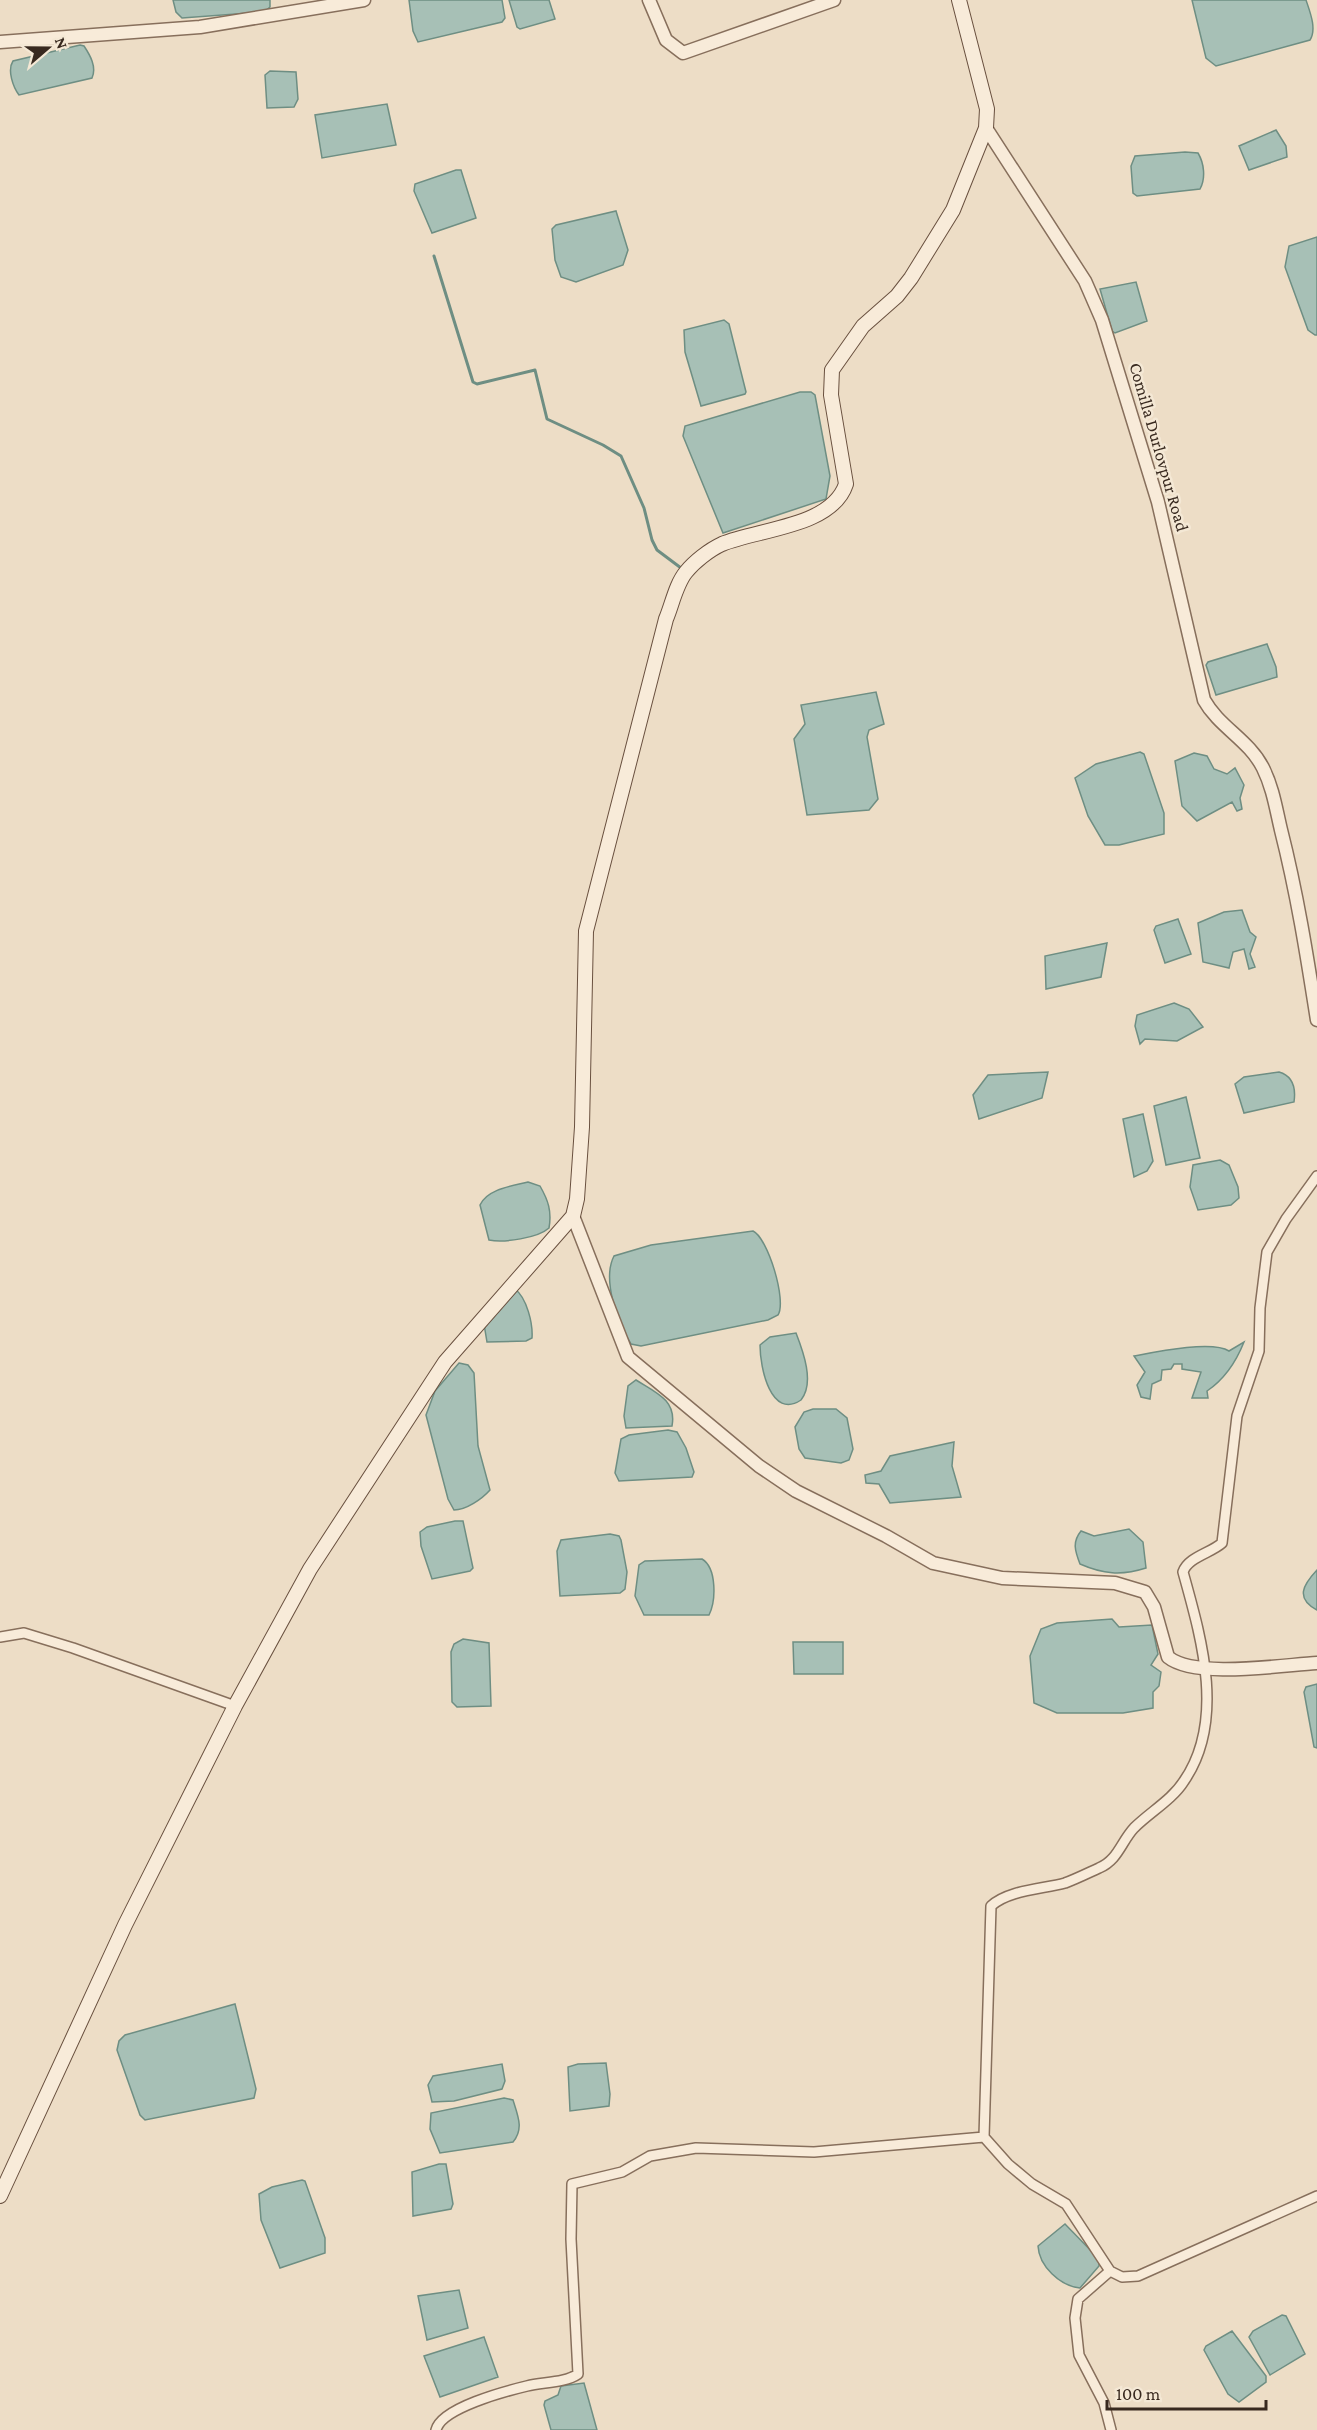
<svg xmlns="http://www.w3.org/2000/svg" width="1317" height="2430" viewBox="0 0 1317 2430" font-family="'Crimson Pro',serif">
	<rect width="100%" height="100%" fill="#edddc6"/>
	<path fill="#a7c0b6" stroke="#6e8e83" stroke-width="1.5" d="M173 0H270V7L264 12 182 18 176 12Z
		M409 0H502L505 18 502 22 418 42 413 31Z
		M509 0H549L555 19 520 29 517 27Z
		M1192 0H1306C1310 12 1317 29 1310 40L1216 66 1206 58Z
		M80 45 84 46C90 55 97 67 92 78L19 95C13 87 7 70 13 61Z
		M270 71 296 72 298 99 294 107 267 108 265 75Z
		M387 104 396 145 322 158 315 115Z
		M1276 130 1286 146 1287 157 1249 170 1239 146Z
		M1185 152 1198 153C1204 163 1206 178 1200 189L1137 196 1133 193 1131 166 1135 156Z
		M456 170H461L476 218 432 233 414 191 415 184Z
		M616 211 628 250 623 265 576 282 561 277 555 260 552 229 556 225Z
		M1317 237V335H1315L1308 330 1285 267 1289 246Z
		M1136 282 1147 321 1115 333 1112 331 1100 289Z
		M724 320 729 324 746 392 745 394 701 406 685 352 684 330Z
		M800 392H811L815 395 830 476 826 499 723 533 683 436 685 426Z
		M1267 644 1276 667 1277 677 1216 695 1206 665 1208 662Z
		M876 692 884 724 869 730 867 737 878 799 869 810 807 815 794 739 805 724 801 705Z
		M1140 752 1144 754 1164 813V834L1119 845H1105L1088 816 1075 778 1096 764Z
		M1194 753 1207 756 1214 769 1227 774 1235 768 1244 785 1240 798 1242 809 1237 811 1232 802 1197 821 1182 806 1175 761Z
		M1242 910 1250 932 1256 937 1250 954 1255 967 1249 969 1244 949 1233 952 1229 968 1203 962 1198 923 1224 912Z
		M1178 919 1191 954 1165 963 1154 930 1156 926Z
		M1107 943 1101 977 1046 989 1045 956Z
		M1174 1003 1189 1009 1203 1027 1177 1041 1145 1039 1140 1044 1135 1026 1137 1015Z
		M1048 1072 1042 1098 979 1119 973 1095 988 1075Z
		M1279 1072C1293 1076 1296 1088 1294 1102L1244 1113 1235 1084 1244 1077Z
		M1186 1097 1200 1158 1166 1165 1154 1106Z
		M1143 1114 1153 1161 1147 1171 1134 1177 1123 1119Z
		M1220 1160 1229 1165 1238 1187 1239 1198 1231 1205 1198 1210 1190 1187 1193 1165Z
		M528 1182 540 1186C548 1200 552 1211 549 1228 538 1238 504 1243 489 1240L480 1205C487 1189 512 1186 528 1182Z
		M753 1231C768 1238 787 1301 778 1315L768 1320 641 1346 631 1344C617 1322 602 1279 614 1256L651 1245Z
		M515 1289C527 1298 533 1324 532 1338L526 1341 487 1342 484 1324Z
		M796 1333C803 1351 815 1383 801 1400 771 1420 760 1368 760 1345L770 1337Z
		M1244 1342C1236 1362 1225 1379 1207 1391L1208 1398H1192L1201 1372 1182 1369V1364H1174L1171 1369 1162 1370 1161 1380 1152 1384 1150 1399 1141 1397 1137 1385 1145 1372 1134 1356C1155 1352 1212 1340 1229 1351Z
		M459 1363 468 1365 474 1373 478 1446 490 1490C482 1499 466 1510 454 1510L448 1499 426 1415 435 1391Z
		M636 1380C655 1392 677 1400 672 1426L626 1428 624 1416 628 1386Z
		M813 1409H836L847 1418 853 1449 849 1460 841 1463 805 1458 799 1449 795 1427 804 1412Z
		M668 1430 677 1432 686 1448 694 1472 692 1477 619 1481 615 1473 621 1439 629 1435Z
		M954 1442 952 1466 961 1497 890 1503 879 1484 866 1483 865 1475 881 1471 890 1456Z
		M455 1521H463L473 1568 470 1571 432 1579 421 1546 420 1532 427 1527Z
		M1129 1529 1143 1542 1146 1568C1121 1576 1103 1574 1080 1564 1075 1551 1072 1542 1081 1531L1094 1536Z
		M610 1534 619 1536 621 1540 627 1572 625 1589 620 1593 560 1596 557 1551 561 1540Z
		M702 1559C717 1568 716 1601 709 1615H644L635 1596 639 1565 645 1561Z
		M1317 1570V1610C1295 1598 1303 1585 1317 1570Z
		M1112 1619 1119 1627 1152 1625 1158 1654 1151 1665 1161 1672 1159 1686 1153 1692V1708L1123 1713H1057L1034 1703 1030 1656 1041 1629 1057 1623Z
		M463 1639 489 1643 491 1706 457 1707 452 1702 451 1652 454 1644Z
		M793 1642H843V1674H794Z
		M1317 1684V1748L1314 1747 1304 1692 1306 1687Z
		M235 2004 256 2089 254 2098 145 2120 140 2115 117 2050 119 2041 125 2035Z
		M606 2063 610 2094 609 2106 570 2111 568 2067 578 2064Z
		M502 2064 505 2081 502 2089 454 2101 432 2102 428 2085 433 2076Z
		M504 2098 513 2100C518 2116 524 2129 513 2142L440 2153 430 2129 431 2113Z
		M439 2164H446L453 2204 451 2209 413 2216 412 2172Z
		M302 2180 305 2181 325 2238V2253L280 2268 261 2220 259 2194 272 2187Z
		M1065 2224 1099 2259V2266L1080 2288C1060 2286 1039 2266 1038 2246Z
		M459 2290 468 2328 427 2340 418 2296Z
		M1282 2315 1286 2316 1305 2354 1270 2375 1249 2337 1253 2331Z
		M1232 2331 1266 2376V2382L1239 2402 1228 2394 1204 2350 1206 2346Z
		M484 2337 498 2377 440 2397 424 2356Z
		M584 2383 597 2430H551L544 2405 545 2401 558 2395 561 2386Z"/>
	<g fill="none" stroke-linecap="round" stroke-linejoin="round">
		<path stroke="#6e8e83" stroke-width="3" d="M434 256 473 382 477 384 535 370 547 419 603 445 621 456 644 508 652 540 657 550 681 568"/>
		<defs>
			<path id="minor" d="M1317 1176 1286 1219 1267 1252 1260 1308 1259 1351 1237 1416 1222 1543C1211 1553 1188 1557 1183 1572 1201 1637 1226 1720 1184 1781 1172 1800 1150 1812 1134 1828 1121 1842 1118 1860 1099 1868 1088 1873 1076 1879 1065 1883 1043 1889 1008 1890 991 1906L984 2137 1008 2164 1032 2184 1066 2204 1110 2271 1122 2277 1138 2276 1317 2196
				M0 1637 24 1633 73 1648 235 1706
				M1110 2271 1078 2299 1075 2318 1079 2355 1104 2403 1111 2430
				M436 2430C441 2408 506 2391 527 2386 543 2382 565 2383 578 2374L571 2239 572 2184 622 2172 650 2156 696 2148 814 2152 984 2137"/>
			<path id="tertiary" d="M649 0 666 40 683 53 834 0
				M0 42 200 27 364 0
				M986 128 1085 281 1102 320 1158 502 1204 700C1219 727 1249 740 1263 768 1273 788 1276 809 1281 830 1297 893 1307 956 1317 1020
				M573 1216 628 1357 759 1466 796 1491 886 1536 933 1563 1002 1578 1115 1583 1145 1592 1154 1607 1168 1657C1195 1679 1282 1665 1317 1663"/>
			<path id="secondary" d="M0 2196 125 1925 235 1706 310 1569 445 1362 573 1216 577 1199 582 1127 586 931 666 619C672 605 676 584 686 572 694 562 709 550 722 544 758 529 832 527 846 484L831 395 832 370 863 326 897 296 911 278 953 210 986 128 987 109 959 0"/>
		</defs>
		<use href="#minor" stroke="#876f5c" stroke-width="12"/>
		<use href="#tertiary" stroke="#876f5c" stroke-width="15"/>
		<use href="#secondary" stroke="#69503f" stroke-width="16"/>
		<use href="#minor" stroke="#f8ebd9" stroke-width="9"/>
		<use href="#tertiary" stroke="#f8ebd9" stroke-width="12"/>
		<use href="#secondary" stroke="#f8ebd9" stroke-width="14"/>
	</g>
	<g text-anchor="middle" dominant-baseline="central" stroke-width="5" stroke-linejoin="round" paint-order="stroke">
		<g font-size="18" fill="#38291f" stroke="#f4e8d5">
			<text transform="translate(1159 447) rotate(74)">Comilla Durlovpur Road</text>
		</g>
	</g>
	<g transform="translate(48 48) rotate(70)" stroke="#f4e8d5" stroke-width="4.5" paint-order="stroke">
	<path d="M0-4.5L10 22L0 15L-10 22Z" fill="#38291f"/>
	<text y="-9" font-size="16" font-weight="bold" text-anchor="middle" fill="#38291f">N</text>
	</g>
	<path d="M1107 2400v9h159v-9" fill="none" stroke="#38291f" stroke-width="3"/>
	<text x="1116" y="2400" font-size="18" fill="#38291f" stroke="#f4e8d5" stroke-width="4.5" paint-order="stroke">100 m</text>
</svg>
